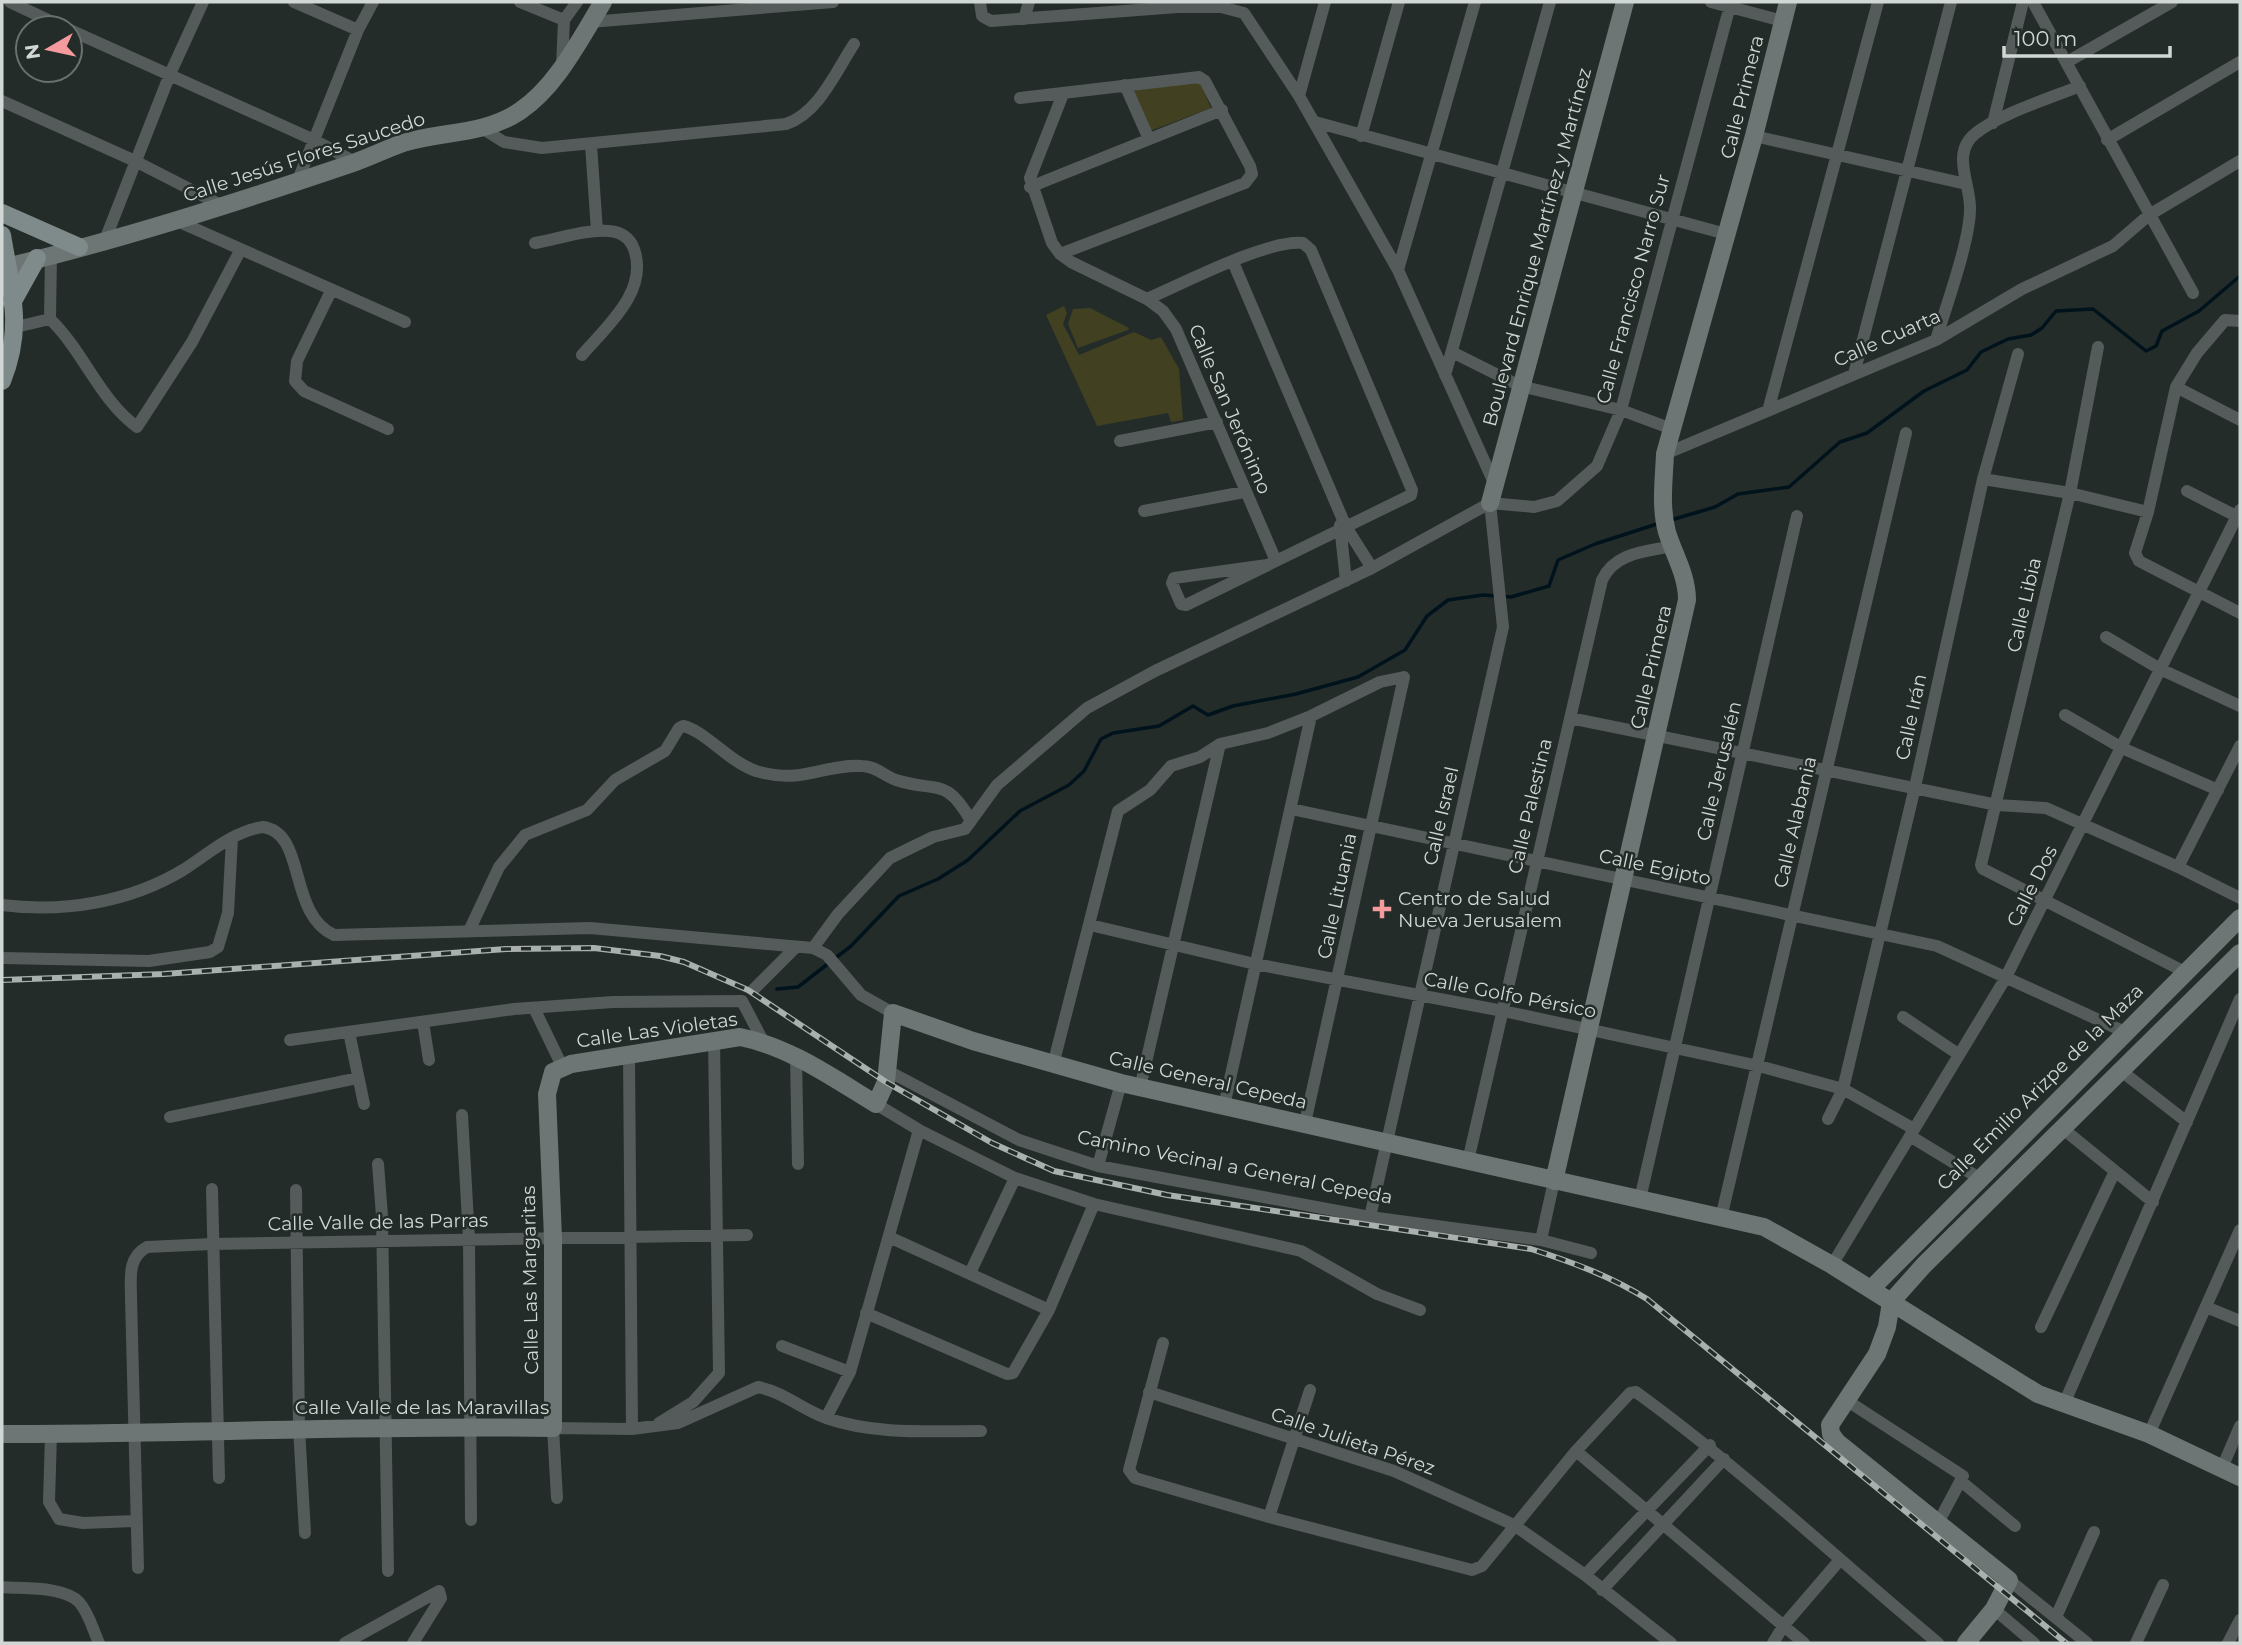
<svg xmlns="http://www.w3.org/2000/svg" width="2242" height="1645" viewBox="0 0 2242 1645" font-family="Montserrat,sans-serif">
	<rect width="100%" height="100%" fill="#232c28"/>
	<path fill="#414021" d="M1199 81 1211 108 1150 131 1132 91Z
		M1064 306 1067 313 1063 324 1079 355 1134 332 1151 340 1161 337 1179 369 1183 420 1171 422 1168 413 1097 426 1046 315Z
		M1090 308 1129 328 1128 330 1078 348 1068 324 1073 309Z"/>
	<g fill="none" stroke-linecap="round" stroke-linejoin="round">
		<path stroke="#00131c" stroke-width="3.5" d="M1671 520 1715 507 1738 494 1789 487 1840 442 1867 433 1924 391 1967 370 1981 352 2008 339 2031 335 2042 328 2056 311 2093 309 2146 351 2156 346 2162 331 2199 311 2240 276
			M777 989 798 987 851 946 899 896 938 879 968 860 1020 811 1069 785 1084 771 1101 739 1113 733 1159 726 1193 706 1208 715 1233 706 1296 694 1358 677 1405 650 1427 616 1448 600 1483 595 1511 597 1549 586 1558 560 1595 544 1660 523"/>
		<path stroke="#555a5a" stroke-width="12" d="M10 2 65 28
			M294 2 358 30
			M520 2 564 20
			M980 2 982 16 991 21 1178 7H1221L1244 13 1299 96 1398 270 1495 485
			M1711 2 1783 21
			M2033 2 2193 293
			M1024 19 1029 2
			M590 22 833 2
			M70 30 314 140 355 162
			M2067 62 2172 2
			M562 66 564 20 577 2
			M1125 85 1149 139
			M1063 94 1030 178 1052 243 1060 254 1071 262 1147 299 1163 311 1176 329 1276 561
			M1299 96 1325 2
			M1020 98 1199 77 1205 81 1250 166 1252 174 1245 183 1060 254
			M2 101 135 161 219 204
			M1315 122 1726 234
			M1993 123 2023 2
			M483 129 504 142 542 148 786 124C819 113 836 71 854 44
			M1361 136 1399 2
			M1754 136 1966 184
			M2107 140 2240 62
			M591 145 597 231
			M298 180 358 30 373 2
			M1030 187 1222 110
			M175 220 405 322
			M105 240 170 74 203 2
			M535 243C558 239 586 229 609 231 621 232 630 238 634 249 649 291 607 326 582 355
			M51 255 50 319C84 352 99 399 137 427L192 342 241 249
			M1233 262 1346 527 1372 568
			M1398 270 1475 2
			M331 291 297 361 295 381 304 391 388 429
			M1147 299C1182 284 1268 239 1303 243L1311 250 1412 490 1411 495 1186 605 1181 604 1172 583 1174 578 1267 565
			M2240 321 2225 320 2197 353 2176 387 2148 512 2135 553 2139 561 2240 613
			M16 327 50 319
			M1936 340C1946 306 1970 241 1970 209 1971 184 1950 153 1976 133 1999 114 2051 98 2080 86
			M2098 347 2070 493 1981 865 1983 869 2185 972
			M1452 352 1520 386 1621 410 1672 429
			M1854 374 1951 2
			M1445 375 1550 2
			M2176 387 2240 420
			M1768 411 1878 2
			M1120 441 1217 422
			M1665 454 1936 340 2022 289 2113 246 2149 215 2240 161
			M1983 479 2070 493 2148 512
			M2187 491 2240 518
			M1490 503 1534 507 1557 501 1597 466 1621 410 1731 2
			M1144 511 1244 492
			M1340 525 1346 581
			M2106 637 2160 669 2240 706
			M2065 715 2122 748 2218 790
			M1570 718 1997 805 2046 808 2178 867 2240 898
			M1291 809 1937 946 2125 1032
			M2178 867 2240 746
			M2 905C64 913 130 902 183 870 208 854 233 831 263 827 307 833 287 913 334 935L590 928 813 948 827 955 861 995 893 1013
			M1090 925 1255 964 1503 1011 1759 1066 1843 1089 1914 1129
			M469 931 499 867 525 835 587 810 615 780 665 751 679 728 683 726C704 730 729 762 756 771 803 785 822 764 862 766 876 766 884 776 896 780 937 793 946 776 971 821
			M813 948 838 914 890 858 933 837 965 829 997 785 1087 708 1155 671 1372 568 1490 503
			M2 958 149 961 210 952 218 947 228 913 232 838
			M754 989 795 948
			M742 1001 763 1041
			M534 1008 562 1066
			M1903 1017 1958 1054
			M423 1022 429 1060
			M349 1032 364 1104
			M290 1040 514 1009 613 1002 742 1001
			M629 1056 632 1429
			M796 1056 798 1164
			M1053 1065 1118 811 1150 790 1171 766 1200 757 1220 744 1268 733 1311 716 1380 682 1404 677 1305 1123
			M2120 1070 2187 1122
			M888 1071 1019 1140 1098 1166 1370 1217 1541 1240 1591 1253
			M1140 1088 1220 744
			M876 1104 919 1130 1015 1178 1094 1204 1301 1251 1377 1294 1420 1310
			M1224 1106 1311 716
			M462 1115 469 1239 471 1520
			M170 1117 358 1078
			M1828 1119 1843 1089 1915 787 1983 479 2018 354
			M2062 1128 2153 1202
			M1910 1136 1979 1178
			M1468 1161 1602 580C1615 552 1645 552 1673 546
			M378 1164 382 1216 388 1571
			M1098 1166 1121 1083
			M212 1189 219 1478
			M296 1190 299 1428 305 1533
			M1640 1199 1797 516
			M1370 1217 1503 627 1490 503
			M1721 1218 1906 433
			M889 1237 1049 1310
			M1541 1240 1554 1181
			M1832 1265 2005 979 2240 510
			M970 1273 1015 1178
			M2206 1307 2240 1321
			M866 1313 1007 1374 1013 1373 1049 1310 1094 1204
			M2041 1327 2115 1171
			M1163 1343 1129 1470 1135 1478 1269 1517 1472 1570 1482 1566 1576 1451 1630 1393 1636 1392C1742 1469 1837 1559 1938 1643
			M782 1346 850 1372
			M1149 1392 1394 1471 1514 1525 1585 1575 1671 1643
			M1846 1400 1963 1476 1938 1523
			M2064 1404 2240 999
			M826 1418 850 1372 919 1130
			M659 1423 693 1402 719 1373 714 1040
			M51 1434 49 1502 59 1519 83 1523 135 1521
			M2149 1434 2240 1230
			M1576 1451 1804 1643
			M2222 1468 2240 1426
			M1962 1482 2015 1526
			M557 1498 553 1428 632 1429 678 1423 758 1387C783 1392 802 1409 826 1418 875 1435 930 1431 981 1431
			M1269 1517 1310 1390
			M138 1568 131 1298C131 1278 127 1258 147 1247L212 1244 747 1235
			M1585 1575 1710 1445
			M2009 1580 2087 1643
			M2 1587C23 1589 64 1586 79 1602 89 1613 93 1630 99 1643
			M1602 1590 1724 1459
			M1994 1609 2034 1643
			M2056 1617 2094 1532
			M345 1643 439 1591 441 1598 413 1643
			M1773 1643 1784 1625 1839 1561
			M2136 1643 2163 1585
			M2228 1643 2240 1620"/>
		<path stroke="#6d7575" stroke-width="18" d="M2 268C120 240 238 202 353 163 370 157 386 149 403 143 442 131 485 135 520 111 557 86 580 39 603 2
			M1490 503 1625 2
			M1554 1181 1687 600C1687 575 1674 555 1667 532 1660 507 1664 479 1665 454L1754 136 1788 2
			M1871 1289 2240 918
			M2 1434C186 1434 369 1425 553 1428V1238L547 1094 553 1072 571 1064 740 1037C790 1047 833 1078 876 1104L886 1082 893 1013 973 1041 1121 1083 1764 1227 1832 1265 2038 1394 2149 1434 2240 1477
			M1966 1643 1994 1609 2009 1580 1837 1442 1831 1434 1830 1425 1877 1354 1887 1327 1891 1302 1924 1265 2240 953"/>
		<path stroke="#7f8a8a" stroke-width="18" d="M2 213 79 247
			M2 235C11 290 24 327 2 381
			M12 303 37 258"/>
		<defs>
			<path id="rail" d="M2 980 164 974 506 949 594 948 660 956 684 962 748 990 886 1082 992 1143 1054 1171 1167 1195 1531 1249C1572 1262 1610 1276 1647 1299L2066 1643"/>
		</defs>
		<use href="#rail" stroke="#a9b0ad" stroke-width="6"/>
		<use href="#rail" stroke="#232c28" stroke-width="3.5" stroke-dasharray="10" stroke-linecap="butt"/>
	</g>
	<path fill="#f59b9e" stroke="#232c28" stroke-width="2.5" d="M1378.5 898.5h7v7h7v7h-7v7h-7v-7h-7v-7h7z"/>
	<g text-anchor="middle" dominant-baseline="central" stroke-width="5" stroke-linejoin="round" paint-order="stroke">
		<g font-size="19" fill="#d1d7d4" stroke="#232c28">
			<text transform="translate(1742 97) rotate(-76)">Calle Primera</text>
			<text transform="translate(304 157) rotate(-18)">Calle Jesús Flores Saucedo</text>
			<text transform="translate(1537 247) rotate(-75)">Boulevard Enrique Martínez y Martínez</text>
			<text transform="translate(1633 289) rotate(-75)">Calle Francisco Narro Sur</text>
			<text transform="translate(1887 338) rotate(-24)">Calle Cuarta</text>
			<text transform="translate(1230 409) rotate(67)">Calle San Jerónimo</text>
			<text transform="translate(2024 605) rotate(-77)">Calle Libia</text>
			<text transform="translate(1651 667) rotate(-77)">Calle Primera</text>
			<text transform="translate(1911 717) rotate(-78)">Calle Irán</text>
			<text transform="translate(1719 771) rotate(-77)">Calle Jerusalén</text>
			<text transform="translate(1530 806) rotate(-77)">Calle Palestina</text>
			<text transform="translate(1441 816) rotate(-77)">Calle Israel</text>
			<text transform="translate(1795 822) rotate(-77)">Calle Alabania</text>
			<text transform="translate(1655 867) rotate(12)">Calle Egipto</text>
			<text transform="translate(2032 886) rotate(-63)">Calle Dos</text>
			<text transform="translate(1337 896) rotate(-78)">Calle Lituania</text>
			<text transform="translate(1510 995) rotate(11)">Calle Golfo Pérsico</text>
			<text transform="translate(657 1030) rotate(-8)">Calle Las Violetas</text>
			<text transform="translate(1208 1080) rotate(13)">Calle General Cepeda</text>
			<text transform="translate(2040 1087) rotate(-45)">Calle Emilio Arizpe de la Maza</text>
			<text transform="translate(1235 1167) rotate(11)">Camino Vecinal a General Cepeda</text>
			<text transform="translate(378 1222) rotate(-1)">Calle Valle de las Parras</text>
			<text transform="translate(530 1280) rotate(-91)">Calle Las Margaritas</text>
			<text x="422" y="1407">Calle Valle de las Maravillas</text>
			<text transform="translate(1353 1441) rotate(19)">Calle Julieta Pérez</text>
		</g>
		<g font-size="19" fill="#d1d7d4" stroke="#232c28" text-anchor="start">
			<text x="1398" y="898">Centro de Salud<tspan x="1398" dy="22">Nueva Jerusalem</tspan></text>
		</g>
	</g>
	<rect width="2242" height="1645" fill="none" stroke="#d1d7d4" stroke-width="7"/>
	<g transform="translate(49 49) rotate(261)"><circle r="33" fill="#232c28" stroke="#69706d" stroke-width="2"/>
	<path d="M0-5L12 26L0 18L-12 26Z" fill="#f59b9e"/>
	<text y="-10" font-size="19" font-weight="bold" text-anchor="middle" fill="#d1d7d4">N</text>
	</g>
	<path d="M2004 46v10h166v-10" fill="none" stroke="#d1d7d4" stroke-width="3.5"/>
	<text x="2014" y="46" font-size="21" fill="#d1d7d4" stroke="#232c28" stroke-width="5" paint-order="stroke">100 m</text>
</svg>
